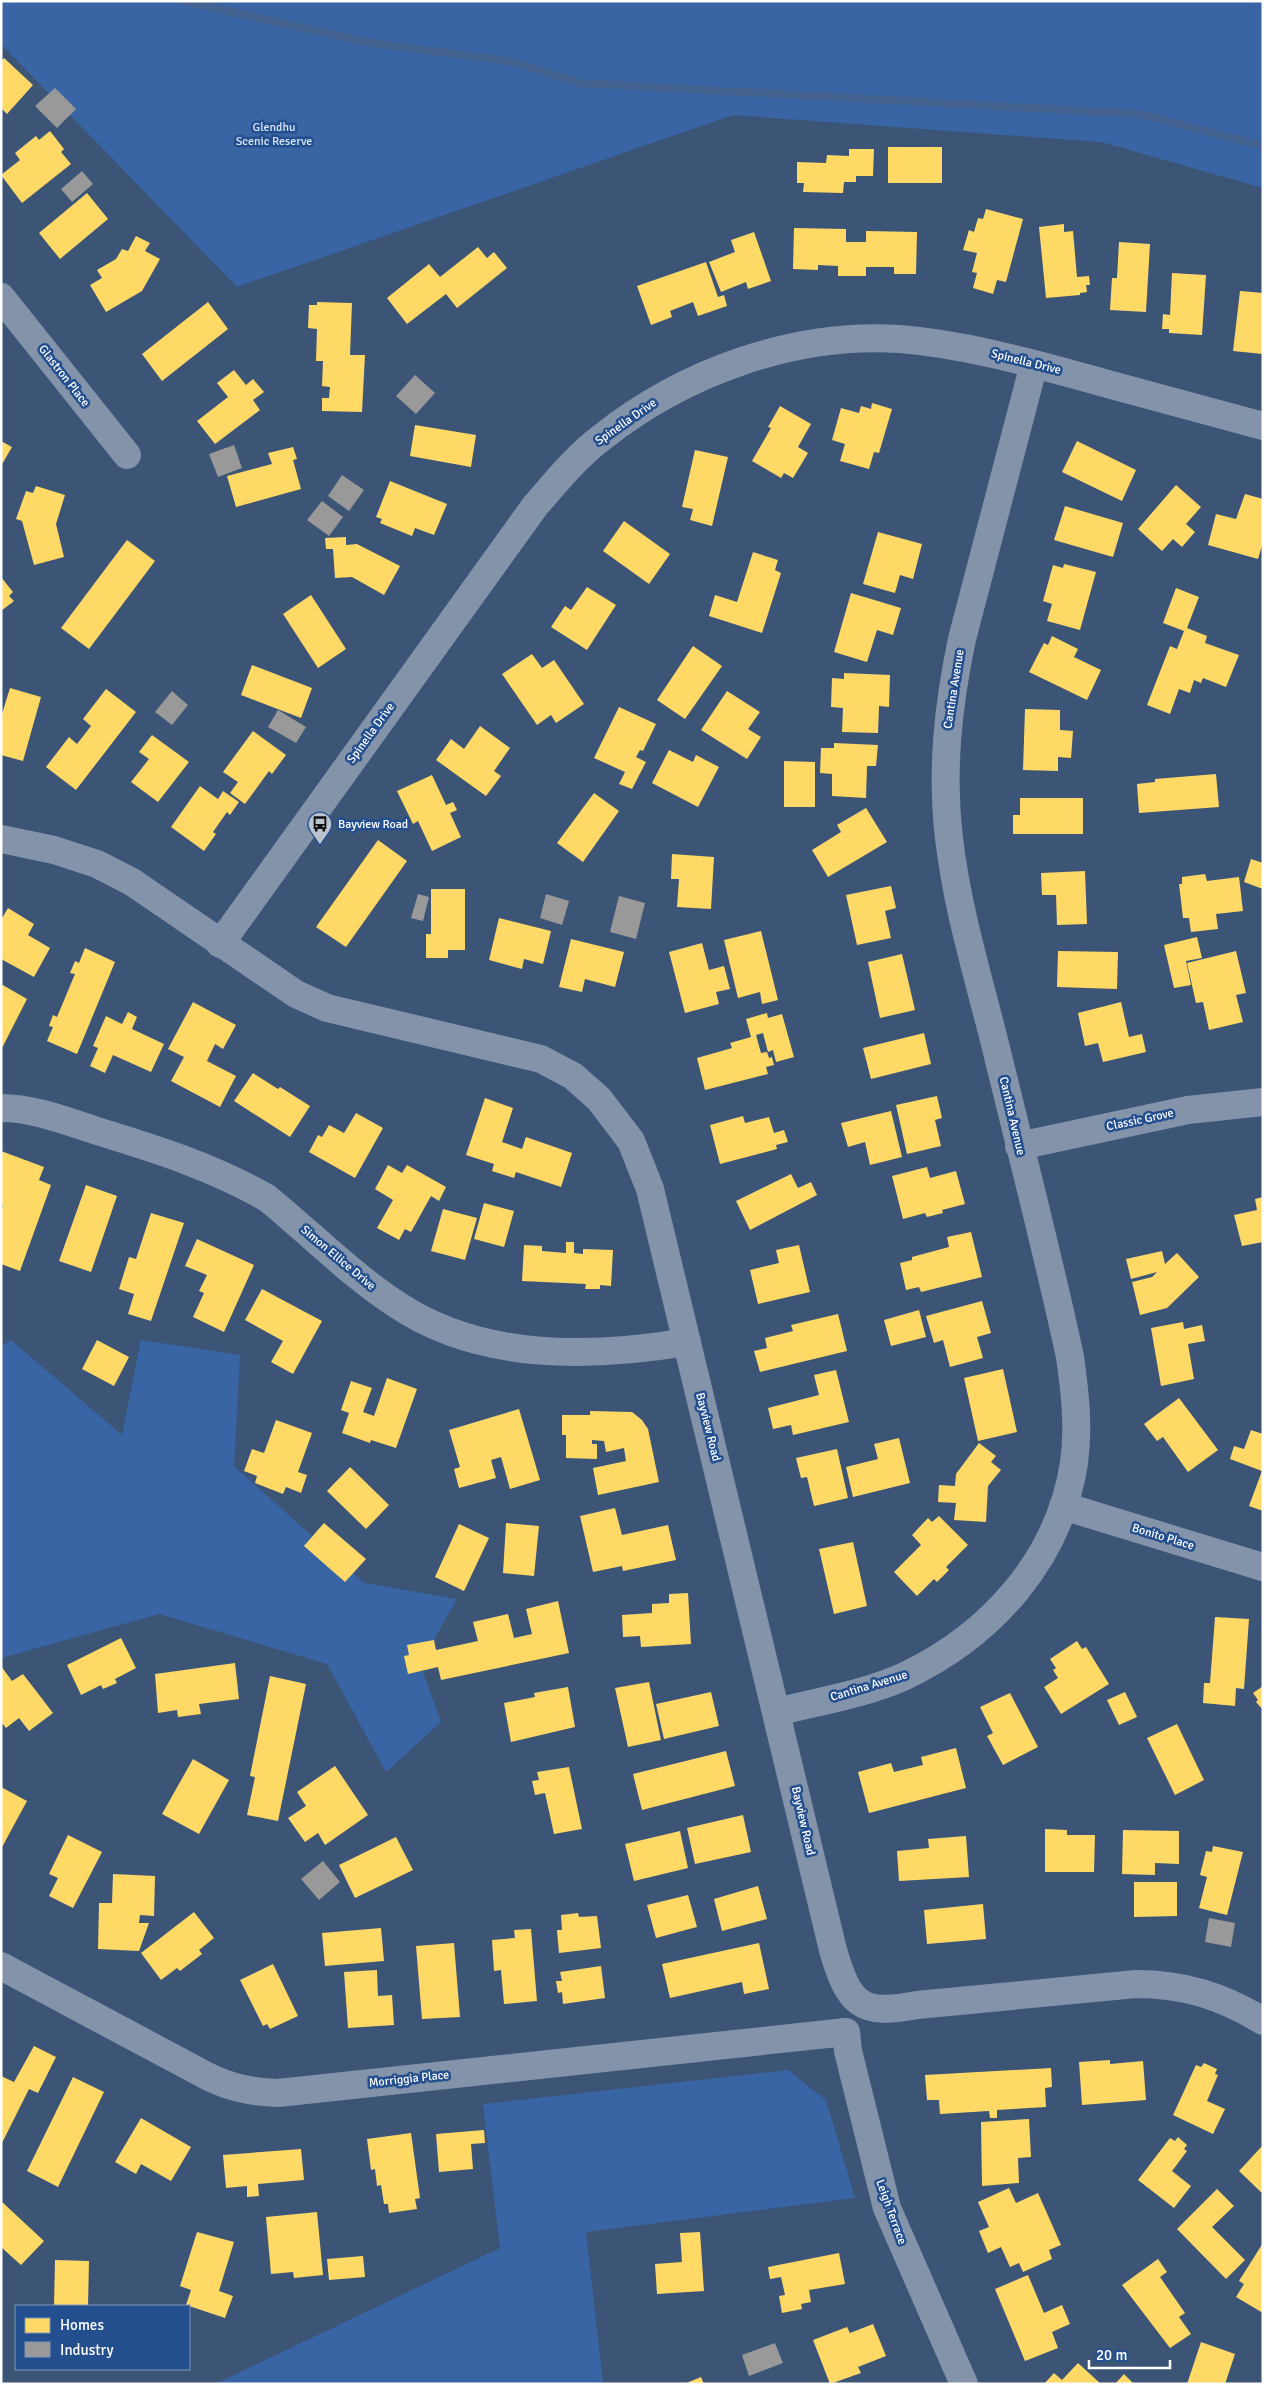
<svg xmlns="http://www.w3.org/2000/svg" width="1264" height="2385" viewBox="0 0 1264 2385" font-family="Signika,sans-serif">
	<rect width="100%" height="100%" fill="#3c5476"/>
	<path fill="#3965a5" d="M1 1H1263V188L1101 142 733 115 237 287 1 44Z
		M11 1340 122 1435 141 1340 240 1355 234 1466 364 1583 457 1599 420 1664 441 1722 386 1772 327 1664 159 1614 5 1657 1 1662V1347Z
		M788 2070 826 2100 855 2198 586 2232 603 2384H215L500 2248 483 2104Z"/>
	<path fill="#ffd966" d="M4 58 33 85 7 114 1 108V61Z
		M50 131 64 149 61 152 71 164 22 203 1 175 20 160 15 153 36 136 39 140Z
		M888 147H942V183H888Z
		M849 149H874L873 176H856V182H844L843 193 803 192 804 183H797V162L826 163 827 155 849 156Z
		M87 193 108 219 60 259 39 233Z
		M986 209 1023 219 1006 282 997 280 993 294 973 288 977 273 972 272 977 253 963 250 969 230 974 232 978 218 983 219Z
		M1064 224V232L1073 231 1077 277 1089 276 1090 285H1086L1087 292 1080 293V295L1046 298 1039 227Z
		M794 228 846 229V242H866V231L917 232 916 274H894V267H866V276H838V266L818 265V270L793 269Z
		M754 232 771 281 748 289 746 282 721 292 709 262 735 252 731 240Z
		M136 236 150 243 145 251 160 259 142 291 106 312 90 285 102 278 97 270 116 259 122 249 128 251Z
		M1119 242 1150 244 1146 312 1110 310 1112 278H1117Z
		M478 247 487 258 494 252 507 268 457 308 446 294 407 324 387 298 429 264 440 277Z
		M706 262 718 297 724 295 727 306 698 316 693 302 670 311 672 317 651 325 637 286Z
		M1172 273 1206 275 1202 335 1169 333V329H1162L1163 314 1170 315Z
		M1240 291 1263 293V354L1233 351Z
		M208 302 228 329 162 381 142 354Z
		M317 302 352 303 350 355H365L362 412 322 411V398H329L330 387 322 386 323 361H316L317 329 308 328 309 305H317Z
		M234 370 246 385 253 379 264 392 253 400 260 410 215 444 197 421 228 397 217 383Z
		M872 403 892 409 879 453 874 452 869 469 840 461 845 444 832 440 841 408 859 413 861 406 871 409Z
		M780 406 811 424 798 447 808 453 793 478 784 473 781 478 752 461 771 428 768 427Z
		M415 425 476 435 471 467 410 456Z
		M1 441 12 447 1 466Z
		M1077 441 1136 470 1122 501 1062 472Z
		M293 447 297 459 293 460 301 489 236 507 227 476 272 464 268 453Z
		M695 450 728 457 712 526 690 520 693 509 682 507Z
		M390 481 447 504 434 535 415 528 412 536 380 523 382 519 376 517Z
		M1176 485 1201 507 1186 524 1195 532 1182 547 1173 539 1162 551 1138 529Z
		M36 486 65 495 56 524 64 557 34 565 22 521 16 519 26 491 33 493Z
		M1245 494 1263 499V542L1258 559 1208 545 1216 514 1236 519Z
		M1065 506 1123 523 1113 557 1054 540Z
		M624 521 670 554 649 584 603 551Z
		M878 532 922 544 913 579 900 575 895 593 863 584Z
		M346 537V545L357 544 400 566 384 595 352 577 335 578 333 549H326L325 538Z
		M127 540 155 561 89 649 61 628Z
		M753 552 778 560 775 570 781 573 762 633 709 616 715 595 737 602Z
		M1064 564 1096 572 1080 630 1047 621 1052 604 1043 601 1053 565 1063 568Z
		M1 577 13 592 9 596 14 601 1 611Z
		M587 587 616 605 587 650 551 627 565 606 571 610Z
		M1176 588 1199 597 1187 628 1207 636 1205 643 1239 655 1226 687 1203 678 1201 683 1194 680 1190 693 1179 689 1170 714 1147 705 1170 646 1177 649 1184 631 1163 623Z
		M851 593 901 608 893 635 877 630 867 662 834 652Z
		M311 595 346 649 318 668 283 614Z
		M1052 636 1078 649 1074 657 1101 670 1087 700 1029 672 1044 643 1048 645Z
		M693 646 722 666 685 719 657 700Z
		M532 654 542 668 554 660 584 704 556 723 551 715 537 725 502 674Z
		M252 665 312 688 301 718 241 695Z
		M844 673 890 675 889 707 879 706 878 733 842 732 843 708 831 707 832 678 844 679Z
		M10 688 41 697 23 761 1 755V717Z
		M106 689 136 712 76 790 46 767 69 737 77 744 91 726 83 719Z
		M727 691 760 712 748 729 761 737 747 759 701 730Z
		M619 707 656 724 643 751 640 750 636 757 646 762 632 789 619 784 625 772 594 758Z
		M1025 709 1060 710V730L1073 731 1071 758 1058 757V771L1023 770Z
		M480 726 510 748 494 771 501 776 486 796 436 760 451 739 464 749Z
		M253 731 286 755 272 774 269 771 245 804 230 793 238 782 223 772Z
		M152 735 189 762 158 802 131 782 149 759 139 752Z
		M834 743 878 745 876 766H867L866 798 832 796V774L820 773 821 748H834Z
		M669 750 693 762 696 755 719 767 698 807 652 783Z
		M784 761 815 762V807H784Z
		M1216 774 1219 807 1139 813 1137 784 1155 782V779Z
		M432 775 446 805 453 802 457 810 450 813 461 837 432 851 418 821 413 824 397 791Z
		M200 786 218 799 223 791 239 802 230 815 227 812 213 832 216 834 204 851 171 827Z
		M594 793 619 811 583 862 557 843Z
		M1020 798H1083V834H1013V815H1020Z
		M866 808 887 842 828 877 812 850 841 832 837 825Z
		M378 840 407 861 346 947 316 927Z
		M672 854 714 857 711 909 677 907 679 879H671Z
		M1251 859 1263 863V889L1244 882Z
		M1085 871 1087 924 1057 925 1056 895H1042L1041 873Z
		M1205 874 1207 881 1239 877 1243 911 1216 914 1218 929 1191 932 1189 918H1183L1179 884H1182V877Z
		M891 886 896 908 885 911 891 938 857 945 846 895Z
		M431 889H465V950H448V958H426V934H431Z
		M8 908 34 924 28 935 50 948 34 977 1 959V920Z
		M499 918 551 931 543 964 524 959 522 969 489 960Z
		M761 931 778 1000 762 1004 760 992 738 998 724 940Z
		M1197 937 1202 958 1186 961 1191 985 1174 988 1164 945Z
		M571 939 624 952 615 987 585 979 582 992 559 987Z
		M702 943 709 970 724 966 730 989 716 992 719 1004 685 1013 669 952Z
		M85 948 115 962 77 1054 47 1041 53 1027 49 1026 53 1015 57 1017 75 974 70 973 75 961 79 963Z
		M1058 951 1118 952 1117 989 1057 987Z
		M1236 951 1246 993 1236 995 1243 1022 1209 1030 1203 1002 1196 1003 1187 963Z
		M902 954 915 1010 880 1018 868 962Z
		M1 984 27 999 1 1050Z
		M193 1002 236 1025 223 1049 215 1044 207 1061 236 1076 220 1107 171 1081 184 1057 168 1049Z
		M1121 1002 1129 1037 1142 1034 1146 1052 1103 1062 1098 1043 1085 1046 1078 1013Z
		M128 1012 137 1017 132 1029 164 1044 151 1072 113 1055 105 1073 90 1066 98 1048 93 1046 106 1016 122 1024Z
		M767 1013 768 1018 782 1014 794 1057 776 1062 773 1050 768 1052 763 1033 756 1035 761 1053 767 1052 769 1058 772 1057 774 1065 766 1067 768 1074 705 1090 697 1058 732 1048 730 1043 751 1037 746 1019Z
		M924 1033 931 1064 871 1079 863 1048Z
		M253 1073 278 1089 280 1087 310 1106 290 1137 234 1101Z
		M937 1096 942 1118 935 1120 941 1146 907 1154 896 1105Z
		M485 1098 513 1108 502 1142 522 1149 526 1137 572 1153 561 1187 516 1172 514 1178 492 1171 494 1164 466 1155Z
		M891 1111 902 1157 870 1165 865 1142 848 1147 841 1123Z
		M356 1113 383 1128 355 1178 309 1152 318 1135 322 1137 329 1125 344 1133Z
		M743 1116 745 1123 769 1117 774 1133 784 1130 788 1142 776 1145 777 1149 720 1164 710 1125Z
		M1 1151 44 1167 39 1180 51 1185 20 1271 1 1264V1211L3 1206 1 1205Z
		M388 1165 402 1173 407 1165 446 1187 439 1201 431 1196 411 1232 405 1229 399 1240 377 1228 393 1200 375 1189Z
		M927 1167 930 1178 956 1171 965 1204 942 1210 943 1213 927 1217 925 1213 903 1219 892 1176Z
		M791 1174 798 1188 811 1182 817 1195 750 1230 736 1201Z
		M86 1185 117 1196 91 1272 59 1261Z
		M1263 1197V1242L1242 1246 1234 1215 1257 1210 1255 1199Z
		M484 1203 514 1211 504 1247 474 1239Z
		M443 1209 477 1218 465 1260 431 1251Z
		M151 1213 184 1223 151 1321 128 1314 134 1294 119 1289 129 1257 136 1259Z
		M971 1232 982 1277 921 1292 919 1287 906 1290 900 1263 912 1260V1257L949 1247 947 1237Z
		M197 1239 254 1265 224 1332 193 1317 204 1293 199 1291 207 1275 185 1266Z
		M566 1242H574V1253L583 1254V1249L613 1250 611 1286 600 1285V1289H585L586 1284 522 1281 524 1245 542 1246V1251L566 1253Z
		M799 1245 810 1292 758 1304 750 1270 779 1263 776 1250Z
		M1162 1251 1165 1264 1177 1253 1199 1277 1167 1308 1140 1315 1132 1282 1152 1277 1157 1272 1131 1279 1126 1259Z
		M262 1289 322 1321 293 1374 271 1362 283 1341 245 1320Z
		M982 1301 991 1333 977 1337 983 1358 950 1367 943 1340 934 1343 926 1316Z
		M919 1310 926 1337 891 1346 884 1320Z
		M838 1314 847 1351 760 1372 754 1351 767 1348 765 1338 793 1331 791 1325Z
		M1183 1322 1184 1329 1202 1325 1205 1341 1188 1344 1194 1379 1161 1386 1151 1328Z
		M97 1340 129 1357 114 1386 82 1369Z
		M1003 1369 1017 1432 978 1441 964 1378Z
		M836 1370 849 1422 793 1435 791 1425 773 1429 768 1408 819 1395 814 1375Z
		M387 1378 417 1389 396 1448 371 1440 370 1443 342 1433 349 1413 341 1410 351 1381 372 1388 363 1412 374 1416Z
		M1179 1398 1218 1450 1188 1472 1163 1437 1157 1441 1144 1424Z
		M519 1409 540 1480 510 1489 501 1457 491 1460 496 1478 459 1488 454 1469 460 1467 449 1430Z
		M590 1411 632 1412 642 1420 648 1429 659 1482 598 1495 593 1468 626 1461 624 1448 606 1452 604 1441 592 1440V1444H597V1459L566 1458V1435H562V1415H590Z
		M276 1420 312 1433 298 1472 307 1475 301 1493 286 1487 283 1494 255 1483 257 1476 244 1471 252 1449 264 1453Z
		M1251 1430 1263 1434V1511L1249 1506 1262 1471 1230 1459 1234 1446 1244 1449Z
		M899 1438 910 1483 853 1497 846 1467 878 1459 874 1444Z
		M979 1443 996 1456 991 1462 1001 1470 988 1486 986 1522 954 1520 956 1503 938 1502 939 1485 955 1486 956 1474Z
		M837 1449 848 1498 814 1506 807 1477 801 1478 796 1458Z
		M350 1467 389 1505 366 1529 327 1491Z
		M615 1508 622 1535 668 1525 676 1560 623 1571 622 1566 593 1572 580 1516Z
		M939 1516 968 1545 946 1567 949 1570 937 1582 934 1579 917 1596 894 1572 921 1545 912 1535 928 1518 932 1522Z
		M324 1523 366 1559 345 1582 304 1546Z
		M506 1523 539 1526 534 1576 503 1573Z
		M459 1524 489 1538 464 1591 435 1577Z
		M853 1542 867 1606 834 1614 819 1549Z
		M688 1593 691 1644 641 1647 640 1636 623 1637 622 1615 652 1613V1604L669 1603V1594Z
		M558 1601 569 1653 441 1680 438 1667 408 1674 404 1656 409 1655 407 1645 434 1640 436 1650 478 1641 473 1622 508 1614 514 1638 532 1634 526 1609Z
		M1215 1617 1249 1619 1244 1689 1236 1688 1235 1706 1203 1703 1204 1683H1210Z
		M121 1638 136 1668 115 1679 117 1683 103 1689 101 1685 81 1695 67 1665Z
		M1077 1641 1082 1649 1086 1647 1109 1684 1061 1714 1044 1687 1058 1678 1053 1670 1056 1668 1050 1659Z
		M235 1663 239 1699 199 1704 201 1714 178 1717 177 1710 158 1713 155 1674Z
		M1 1666 12 1681 23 1674 53 1713 29 1731 19 1718 6 1728 1 1722Z
		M270 1676 306 1684 278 1821 247 1815 255 1777 250 1776Z
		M649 1682 661 1740 628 1747 615 1688Z
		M1263 1686V1710L1256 1702 1258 1700 1253 1693Z
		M568 1687 575 1727 511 1742 504 1703 535 1697 534 1693Z
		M711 1692 719 1726 664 1739 656 1704Z
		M1125 1692 1137 1717 1119 1725 1107 1700Z
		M1010 1693 1038 1747 1003 1765 987 1736 993 1733 980 1707Z
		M1177 1724 1204 1780 1175 1795 1147 1738Z
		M956 1748 966 1788 869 1813 858 1772 891 1763 894 1772 923 1765 921 1757Z
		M726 1751 735 1786 642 1810 633 1774Z
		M193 1759 229 1780 199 1834 162 1814Z
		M335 1766 368 1815 325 1845 318 1833 305 1842 288 1818 306 1806 297 1792Z
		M569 1767 582 1829 554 1834 545 1793 535 1795 532 1781 539 1780 537 1772Z
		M1 1787 27 1801 1 1849Z
		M743 1815 751 1852 695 1864 687 1828Z
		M1045 1829 1067 1830V1835H1095L1094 1872H1045Z
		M1123 1830 1179 1831V1864L1155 1863V1875L1122 1874Z
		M680 1831 688 1868 634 1881 625 1844Z
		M68 1835 102 1852 73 1908 49 1896 58 1878 49 1874Z
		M966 1836 969 1877 899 1881 897 1851 929 1848 928 1839Z
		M396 1837 413 1870 355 1898 339 1865Z
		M1213 1846 1243 1852 1227 1915 1199 1908 1207 1877 1200 1875 1206 1851 1212 1852Z
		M113 1874 155 1876 154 1916 140 1915 139 1923H149L139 1951 98 1949 99 1903H112Z
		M1134 1882H1177V1916L1134 1917Z
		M758 1886 767 1919 722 1931 714 1899Z
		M688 1895 697 1927 656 1938 647 1905Z
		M983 1904 986 1939 927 1944 924 1910Z
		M194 1912 214 1938 199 1950 202 1954 180 1971 177 1968 161 1980 141 1953Z
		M578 1913 579 1917 597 1916 601 1948 559 1953 557 1930H562L561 1915Z
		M381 1928 384 1961 325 1966 322 1933Z
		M531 1929 537 2001 504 2004 501 1970 494 1971 492 1940 515 1938 514 1930Z
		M454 1943 460 2017 422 2019 416 1946Z
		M759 1943 769 1989 744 1994 742 1982 670 1998 662 1964Z
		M273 1964 298 2016 270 2029 267 2024 263 2026 240 1980Z
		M601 1966 605 1998 563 2004 562 1992 558 1993 556 1981H562L560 1972Z
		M377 1970 378 1996 392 1995 394 2025 348 2028 344 1972Z
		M34 2046 56 2057 38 2093 29 2089 1 2145V2076L14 2082Z
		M1110 2060V2064L1143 2061 1146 2100 1082 2105 1079 2062Z
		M1204 2063 1217 2069 1215 2074 1218 2075 1207 2101 1225 2109 1213 2134 1173 2115 1196 2065 1201 2067Z
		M1051 2068 1052 2087 1045 2088 1046 2107 997 2110V2118H990L989 2111 940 2114 939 2100H927L925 2075Z
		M73 2077 104 2092 58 2187 27 2171Z
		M141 2118 191 2147 171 2181 141 2164 136 2174 115 2162Z
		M1029 2119 1031 2157 1018 2158 1019 2183 982 2186 981 2122Z
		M484 2130 485 2143 471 2144 473 2169 439 2172 436 2134Z
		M411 2133 420 2198 415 2199 417 2209 389 2213 388 2204H384L381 2185 377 2186 375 2169 371 2170 367 2139Z
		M1178 2137 1187 2145 1184 2149 1187 2151 1172 2171 1191 2186 1174 2208 1138 2180 1170 2138 1175 2141Z
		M1263 2145V2194L1239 2171Z
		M301 2149 304 2180 258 2184 259 2196 247 2197V2186L226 2188 223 2155Z
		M1009 2188 1016 2203 1038 2193 1061 2245 1049 2250 1052 2259 1023 2272 1019 2263 1010 2267 1001 2247 988 2253 979 2231 989 2227 978 2202Z
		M1217 2189 1234 2206 1212 2227 1245 2260 1226 2279 1177 2229Z
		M1 2201 44 2241 21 2265 1 2247Z
		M317 2212 323 2275 294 2278 293 2272 271 2274 266 2217Z
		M197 2232 234 2242 219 2291 233 2296 225 2318 186 2305 191 2290 180 2286Z
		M700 2232 704 2291 657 2294 655 2264 682 2262 680 2233Z
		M1263 2243V2313L1236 2297 1244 2284 1239 2281Z
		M839 2253 845 2284 809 2290 811 2302 801 2304 802 2309 782 2313 779 2296 785 2295 781 2277 770 2279 768 2267Z
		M363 2256 365 2277 329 2280 327 2259Z
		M1158 2259 1167 2272 1160 2277 1185 2313 1179 2317 1191 2334 1170 2348 1122 2285Z
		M55 2260 89 2261 88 2306H54Z
		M1028 2275 1044 2313 1062 2305 1070 2324 1052 2332 1058 2348 1025 2361 995 2289Z
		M873 2324 886 2356 858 2367 861 2373 830 2384 813 2340 847 2327 850 2333Z
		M1201 2342 1235 2354 1225 2384H1187Z
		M1078 2363 1101 2384H1044L1054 2373 1062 2380Z
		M1124 2374 1134 2384H1115Z
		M701 2377 704 2384H684Z"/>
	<path fill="#999" d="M55 88 76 109 57 128 35 106Z
		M82 171 93 184 72 202 61 189Z
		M415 375 435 393 416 414 396 396Z
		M234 445 242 468 218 477 209 454Z
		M342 475 364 490 349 511 328 496Z
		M322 501 343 517 329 536 307 520Z
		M172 691 188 705 172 725 155 712Z
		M278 710 306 727 296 743 268 727Z
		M418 894 429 897 423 921 411 918Z
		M546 894 569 901 562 925 540 918Z
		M619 896 645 903 636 939 610 932Z
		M323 1861 340 1882 319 1900 301 1879Z
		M1209 1918 1235 1923 1231 1947 1205 1942Z
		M775 2343 783 2363 749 2376 742 2355Z"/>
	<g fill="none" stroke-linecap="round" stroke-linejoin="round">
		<path stroke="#43628f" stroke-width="8" d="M183 1 371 43 509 61 580 83 1140 114 1263 146"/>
		<path stroke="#8394aa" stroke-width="28" d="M1 297 127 455
			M1 839 54 850 97 864 132 882 296 994 327 1008 541 1059 573 1076 599 1099 631 1141 650 1189 833 1950C849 2005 861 2016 917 2005L1136 1984C1184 1984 1222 1996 1263 2021
			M220 944 535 506C556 482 576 457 601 438 684 372 794 332 900 339 961 344 1020 360 1079 376 1140 393 1201 409 1263 426
			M1 1108C34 1108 66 1121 97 1131 156 1149 213 1167 267 1198 310 1233 350 1274 396 1304 480 1361 591 1358 687 1342
			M1019 1146 1188 1110 1263 1102
			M1063 1506 1263 1567
			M777 1712C816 1702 869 1693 905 1676 991 1635 1059 1560 1074 1463 1079 1428 1075 1392 1070 1357 1048 1254 1021 1151 996 1048 979 979 957 909 949 838 941 770 948 706 962 639L1034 364
			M1 1966 207 2076C231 2088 252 2092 278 2093L846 2032
			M846 2032 848 2051 887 2208 964 2384"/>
	</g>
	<defs>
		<symbol id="bus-pin" viewBox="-11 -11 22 30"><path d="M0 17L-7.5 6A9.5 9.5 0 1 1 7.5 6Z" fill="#bbc3cf" stroke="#244f8f"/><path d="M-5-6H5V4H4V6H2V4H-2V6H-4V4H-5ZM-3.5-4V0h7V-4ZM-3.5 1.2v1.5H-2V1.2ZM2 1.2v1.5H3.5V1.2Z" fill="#111"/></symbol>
	</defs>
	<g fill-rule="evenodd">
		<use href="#bus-pin" x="306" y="810" width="28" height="38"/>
	</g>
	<g text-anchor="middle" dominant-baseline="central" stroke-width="5" stroke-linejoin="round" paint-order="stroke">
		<g font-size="12" fill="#d9e6f9" stroke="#244f8f">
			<text x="274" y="127">Glendhu<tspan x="274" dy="14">Scenic Reserve</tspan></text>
		</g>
		<g font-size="12" fill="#fff" stroke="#244f8f">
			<text transform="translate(1026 362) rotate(14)">Spinella Drive</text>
			<text transform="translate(64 376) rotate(52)">Glastron Place</text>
			<text transform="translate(626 422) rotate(-35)">Spinella Drive</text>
			<text transform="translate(954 689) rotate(-81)">Cantina Avenue</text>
			<text transform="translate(371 733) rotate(-54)">Spinella Drive</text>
			<text transform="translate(1012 1116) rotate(77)">Cantina Avenue</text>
			<text transform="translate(1140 1120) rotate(-12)">Classic Grove</text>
			<text transform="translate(338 1258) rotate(40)">Simon Ellice Drive</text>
			<text transform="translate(708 1427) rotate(76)">Bayview Road</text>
			<text transform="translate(1163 1537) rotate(17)">Bonito Place</text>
			<text transform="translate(869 1686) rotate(-17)">Cantina Avenue</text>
			<text transform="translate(803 1821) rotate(77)">Bayview Road</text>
			<text transform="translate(409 2079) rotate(-6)">Morriggia Place</text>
			<text transform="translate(891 2212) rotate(70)">Leigh Terrace</text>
		</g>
		<g font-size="12" fill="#fff" stroke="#244f8f" text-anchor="start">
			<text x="338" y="824">Bayview Road</text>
		</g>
	</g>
	<rect width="1264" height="2385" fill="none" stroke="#ffffff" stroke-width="5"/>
	<rect x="15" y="2305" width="175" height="65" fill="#244f8f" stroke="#7c95bc"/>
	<rect x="25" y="2318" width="25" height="15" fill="#ffd966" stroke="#7c95bc"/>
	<text x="60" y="2330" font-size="15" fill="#ffffff">Homes</text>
	<rect x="25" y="2342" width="25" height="15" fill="#999999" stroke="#7c95bc"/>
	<text x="60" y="2355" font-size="15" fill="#ffffff">Industry</text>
	<path d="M1089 2360v8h81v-8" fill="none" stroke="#ffffff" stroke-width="2.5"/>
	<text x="1096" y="2360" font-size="15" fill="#ffffff" stroke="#244f8f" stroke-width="4" paint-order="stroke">20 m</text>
</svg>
